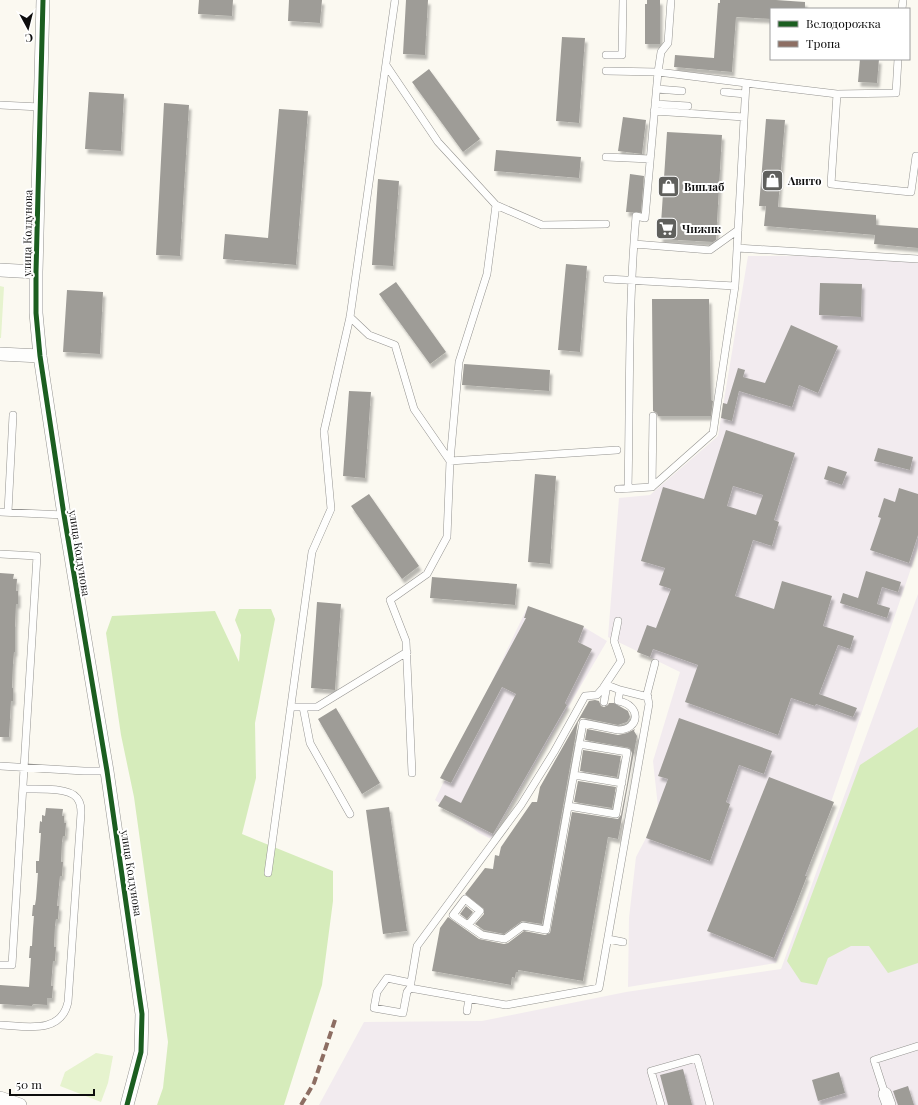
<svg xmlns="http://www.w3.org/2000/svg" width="918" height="1105" viewBox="0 0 918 1105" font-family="'Playfair Display',serif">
	<defs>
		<filter id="shadow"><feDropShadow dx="2.5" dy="4.5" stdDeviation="1" flood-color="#0004"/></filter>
	</defs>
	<rect width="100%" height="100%" fill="#fbf9f1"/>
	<path fill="#f2ebef" d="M918 255V548L776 963 628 987 629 918 636 857 646 838 658 807 653 761 680 672 608 637 619 498 650 495 718 436 748 256Z
		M918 594V1105H319L364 1022 482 1021 626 992 781 969Z
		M528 606 582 626 607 641 491 839 479 833 435 800Z"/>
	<path fill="#e6f3ce" d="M0 286 4 287 1 338H0Z
		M96 1053 113 1056 108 1083 101 1102 60 1086 65 1072Z"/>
	<path fill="#d6ecbb" d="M239 609H271L275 619 255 723 256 778 242 834 333 871V901L322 985 284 1105H157L163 1088 168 1042 134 797 121 735 106 633 112 616 215 611 239 662 241 635 235 620Z
		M918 727V963L888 973 869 946H851L828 958 817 985 801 982 787 961 860 765Z"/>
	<path fill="#9e9c97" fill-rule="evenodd" filter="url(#shadow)" d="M199 0H233L232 16 198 14Z
		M289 0H322L320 23 288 21Z
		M406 0H428L425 55 403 54Z
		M647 0H660V44H645V4H647Z
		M720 0H776L805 2V9H771V19L736 17 732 72 674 67 675 55 714 58 718 3H720Z
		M562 37 585 38 579 123 556 121Z
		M860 59H879L877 83 858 82Z
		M429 69 480 139 463 152 412 82Z
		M89 92 124 94 121 151 85 149Z
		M164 103 189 105 180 256 156 255Z
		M279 109 308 111 296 265 223 259 225 234 268 238Z
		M623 117 646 120 642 154 618 151Z
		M766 119 785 120 778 207 876 215V225L918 228V248L874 244 875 235 764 226 766 206H759Z
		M667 132 722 135 716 240 713 242 660 239Z
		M496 150 581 157 579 178 494 171Z
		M630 174 644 176 641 212H626Z
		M378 179 399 181 393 266 372 265Z
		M566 264 587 266 580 352 558 350Z
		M396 282 446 352 430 364 379 294Z
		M820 283 862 284 861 317 819 315Z
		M67 290 103 292 100 354 63 352Z
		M652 299H709L711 400 713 401 711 416H658L657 413 653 411Z
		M791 325 838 346 818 393 799 385 792 407 739 391 732 421 721 418 723 403 727 404 738 368 745 370 743 377 765 383Z
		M464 364 550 370 549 391 462 385Z
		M349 391 371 392 365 478 343 476Z
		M726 430 795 453 774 520 779 522 772 546 753 540 735 596 774 609 782 581 832 596 823 626 854 636 850 649 838 645 819 694 857 708 853 717 816 704 815 706 791 698 778 735 685 702 698 665 653 649 650 657 637 652 647 625 656 628 671 589 659 585 665 568 641 561 663 487 704 499ZM733 486 763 495 756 515 727 506Z
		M878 448 913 457 910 470 874 461Z
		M828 466 847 472 842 485 824 479Z
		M535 474 556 476 550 564 528 562Z
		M899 488 918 494V535L909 563 870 550 881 518 878 517 884 498 895 502Z
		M369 494 419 566 402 579 351 506Z
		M866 571 901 582 898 592 882 587 877 604 890 608 887 618 840 603 843 593 858 598Z
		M0 573 14 574 13 579H17L16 591H18V604H16L15 627V652H14L13 664 12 688H13V701H11L9 737H0Z
		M432 577 517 584 515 605 430 598Z
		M317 602 341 604 335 690 311 688Z
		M528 606 584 626 578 642 592 649 565 703 567 705 493 834 438 806 445 795 461 803 516 694 502 687 451 783 440 778 526 618H524Z
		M595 700 599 701 601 706 604 707 608 705 609 703H614L628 711 630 717 627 722 618 725 584 718H581L578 722 542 924 522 921 504 934 484 930 475 924 484 914V909L465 894 485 868 493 869 495 855 499 856 501 847 532 802H537L540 787 589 701Z
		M336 708 380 783 362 794 318 719Z
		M679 718 772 751 764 774 739 765 726 802 730 804 710 861 646 838 668 779 658 776Z
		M587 729 618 735 627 733 635 729 634 731 637 736 618 839 608 837 583 981 518 970V972H516L515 978 512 977 511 985 432 971 440 928 448 917 479 939 504 944 508 943 524 931 545 935 550 933 572 812 618 819 621 815 627 784 632 753 630 748 585 740Z
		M583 750 621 756 617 777 580 771Z
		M769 777 834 802 805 876H807L795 907 774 958 707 931Z
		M578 781 616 787 612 808 574 802Z
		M389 807 407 931 383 934 366 810Z
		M46 808 63 809 62 816H64V823H66L65 836H63L62 842 61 862H63L62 876H60L57 906H59L58 919H56L55 926 54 947H56L55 961H53L51 986H53L52 998H47V1005L33 1004 32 1006 0 1004V985L29 987 31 958H29L30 946H32L33 928 34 916H32L33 905H35L36 899 38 873H36V861H39L41 833H39L40 821 42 822V815L45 816Z
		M466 906 473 912 467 919 460 914Z
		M683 1069 692 1105H668L660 1075Z
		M839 1072 845 1093 818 1101 812 1080Z
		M908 1086 914 1105H898L893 1091Z"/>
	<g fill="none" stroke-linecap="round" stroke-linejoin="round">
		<defs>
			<path id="lane" d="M902 9 903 0
				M606 55H622L623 0
				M386 65 438 142 496 205
				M606 71 658 72 661 52 668 43 671 0
				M657 89 682 91
				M724 92 745 94
				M837 94 896 93 898 59
				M655 104 688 106
				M0 105 40 107
				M654 111 744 117
				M606 157 650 159
				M606 224 542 225 496 205 487 274 459 362 450 461 617 450
				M634 244 710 250 738 230
				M737 248 918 259
				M607 279 735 286 746 83 837 94 831 184 911 192 916 156H918
				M350 317 369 335 395 345 414 409 450 461 447 537 427 574 390 600 406 641 412 773
				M652 487 653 416
				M618 489 652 487 713 433 735 286
				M628 489C630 398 628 307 636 216L645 218 658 72 746 83
				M0 512 64 515
				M8 512 13 415
				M0 554 37 556 12 965H0
				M618 621 614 641 621 661 603 688 597 695 585 696 554 752 521 805 417 946 410 988 506 1005 599 988 649 704 647 694 655 663
				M604 702 607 685 620 690 648 697
				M291 707H317L407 652
				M303 707 310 743 350 814
				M0 766 84 771H107
				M574 775 622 783
				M568 806 616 814 627 752 579 744
				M268 873 312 552 331 509 324 431 350 317 395 0
				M468 925 480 911 465 899 453 915 482 935 505 939 523 926 546 930 583 723 618 730C640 730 642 705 618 701L620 690
				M608 939 623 942
				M410 988 407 992 403 1013 374 1008 377 992 387 978 411 983
				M467 1011 469 998
				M0 1025C25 1026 61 1035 68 1002L81 813C81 808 81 803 77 798 69 787 37 789 23 789
				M885 1094 874 1060 918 1046
				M661 1105 651 1071 697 1058 710 1105"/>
			<path id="street" d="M43 0 36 272V313L40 356 64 515 107 771 142 1014 141 1052 127 1105
				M0 270 36 272
				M0 354 40 356
				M885 1094 889 1105
				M0 1098 20 1105"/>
		</defs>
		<use href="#lane" stroke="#949390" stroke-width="8"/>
		<use href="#street" stroke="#949390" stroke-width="14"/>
		<use href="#lane" stroke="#fefefd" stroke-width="7"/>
		<use href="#street" stroke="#fefefd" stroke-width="13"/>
		<path stroke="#8d6e63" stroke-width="4" stroke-dasharray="8 4" stroke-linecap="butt" d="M301 1105 314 1083 336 1017"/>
		<defs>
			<path id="cycleway" d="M43 0 36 272V313L40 356 64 515 107 771 142 1014 141 1052 127 1105"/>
		</defs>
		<use href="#cycleway" stroke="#fff" stroke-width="8"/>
		<use href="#cycleway" stroke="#1b5e20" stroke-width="5"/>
	</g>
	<defs>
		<symbol id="shop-square" viewBox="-11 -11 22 22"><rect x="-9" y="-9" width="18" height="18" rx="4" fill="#60605d" stroke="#fff"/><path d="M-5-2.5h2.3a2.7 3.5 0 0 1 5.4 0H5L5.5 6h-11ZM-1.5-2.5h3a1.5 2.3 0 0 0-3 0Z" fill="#fff"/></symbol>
		<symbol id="supermarket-square" viewBox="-11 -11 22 22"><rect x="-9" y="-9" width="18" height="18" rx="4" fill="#60605d" stroke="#fff"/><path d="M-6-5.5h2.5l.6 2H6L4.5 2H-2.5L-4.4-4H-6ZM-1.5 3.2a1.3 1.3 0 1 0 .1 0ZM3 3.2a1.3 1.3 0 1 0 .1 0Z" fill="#fff"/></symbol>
	</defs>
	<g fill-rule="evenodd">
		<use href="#shop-square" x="760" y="168" width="25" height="25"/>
		<use href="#shop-square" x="656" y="174" width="25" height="25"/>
		<use href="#supermarket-square" x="654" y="216" width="25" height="25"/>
	</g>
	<g text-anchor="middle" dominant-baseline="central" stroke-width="4" stroke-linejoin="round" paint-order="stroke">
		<g font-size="11" font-weight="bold" fill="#0d0d0d" stroke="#fff" text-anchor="start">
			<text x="788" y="180">Авито</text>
			<text x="684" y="186">Винлаб</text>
			<text x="682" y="228">Чижик</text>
		</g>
		<g font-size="11" fill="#0d0d0d" stroke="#fff">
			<text transform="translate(27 233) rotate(-89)">улица Колдунова</text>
			<text transform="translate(80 553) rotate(81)">улица Колдунова</text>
			<text transform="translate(132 873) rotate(81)">улица Колдунова</text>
		</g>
	</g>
	<rect x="770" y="8" width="140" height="52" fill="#ffffff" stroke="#9e9e9e"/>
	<rect x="778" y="21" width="20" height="6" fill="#1b5e20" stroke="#9e9e9e"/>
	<text x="806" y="28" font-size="12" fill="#0d0d0d">Велодорожка</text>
	<rect x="778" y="41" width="20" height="6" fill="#8d6e63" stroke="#9e9e9e"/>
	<text x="806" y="48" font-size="12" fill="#0d0d0d">Тропа</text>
	<g transform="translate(28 28) rotate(173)" stroke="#ffffff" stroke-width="3" paint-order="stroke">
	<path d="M0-3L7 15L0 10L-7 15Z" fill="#0d0d0d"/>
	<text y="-6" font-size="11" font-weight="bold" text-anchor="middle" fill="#0d0d0d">С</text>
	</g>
	<path d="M10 1089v6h84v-6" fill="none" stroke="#0d0d0d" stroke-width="2"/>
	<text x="16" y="1089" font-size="12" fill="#0d0d0d" stroke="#ffffff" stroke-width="3" paint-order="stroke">50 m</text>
</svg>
